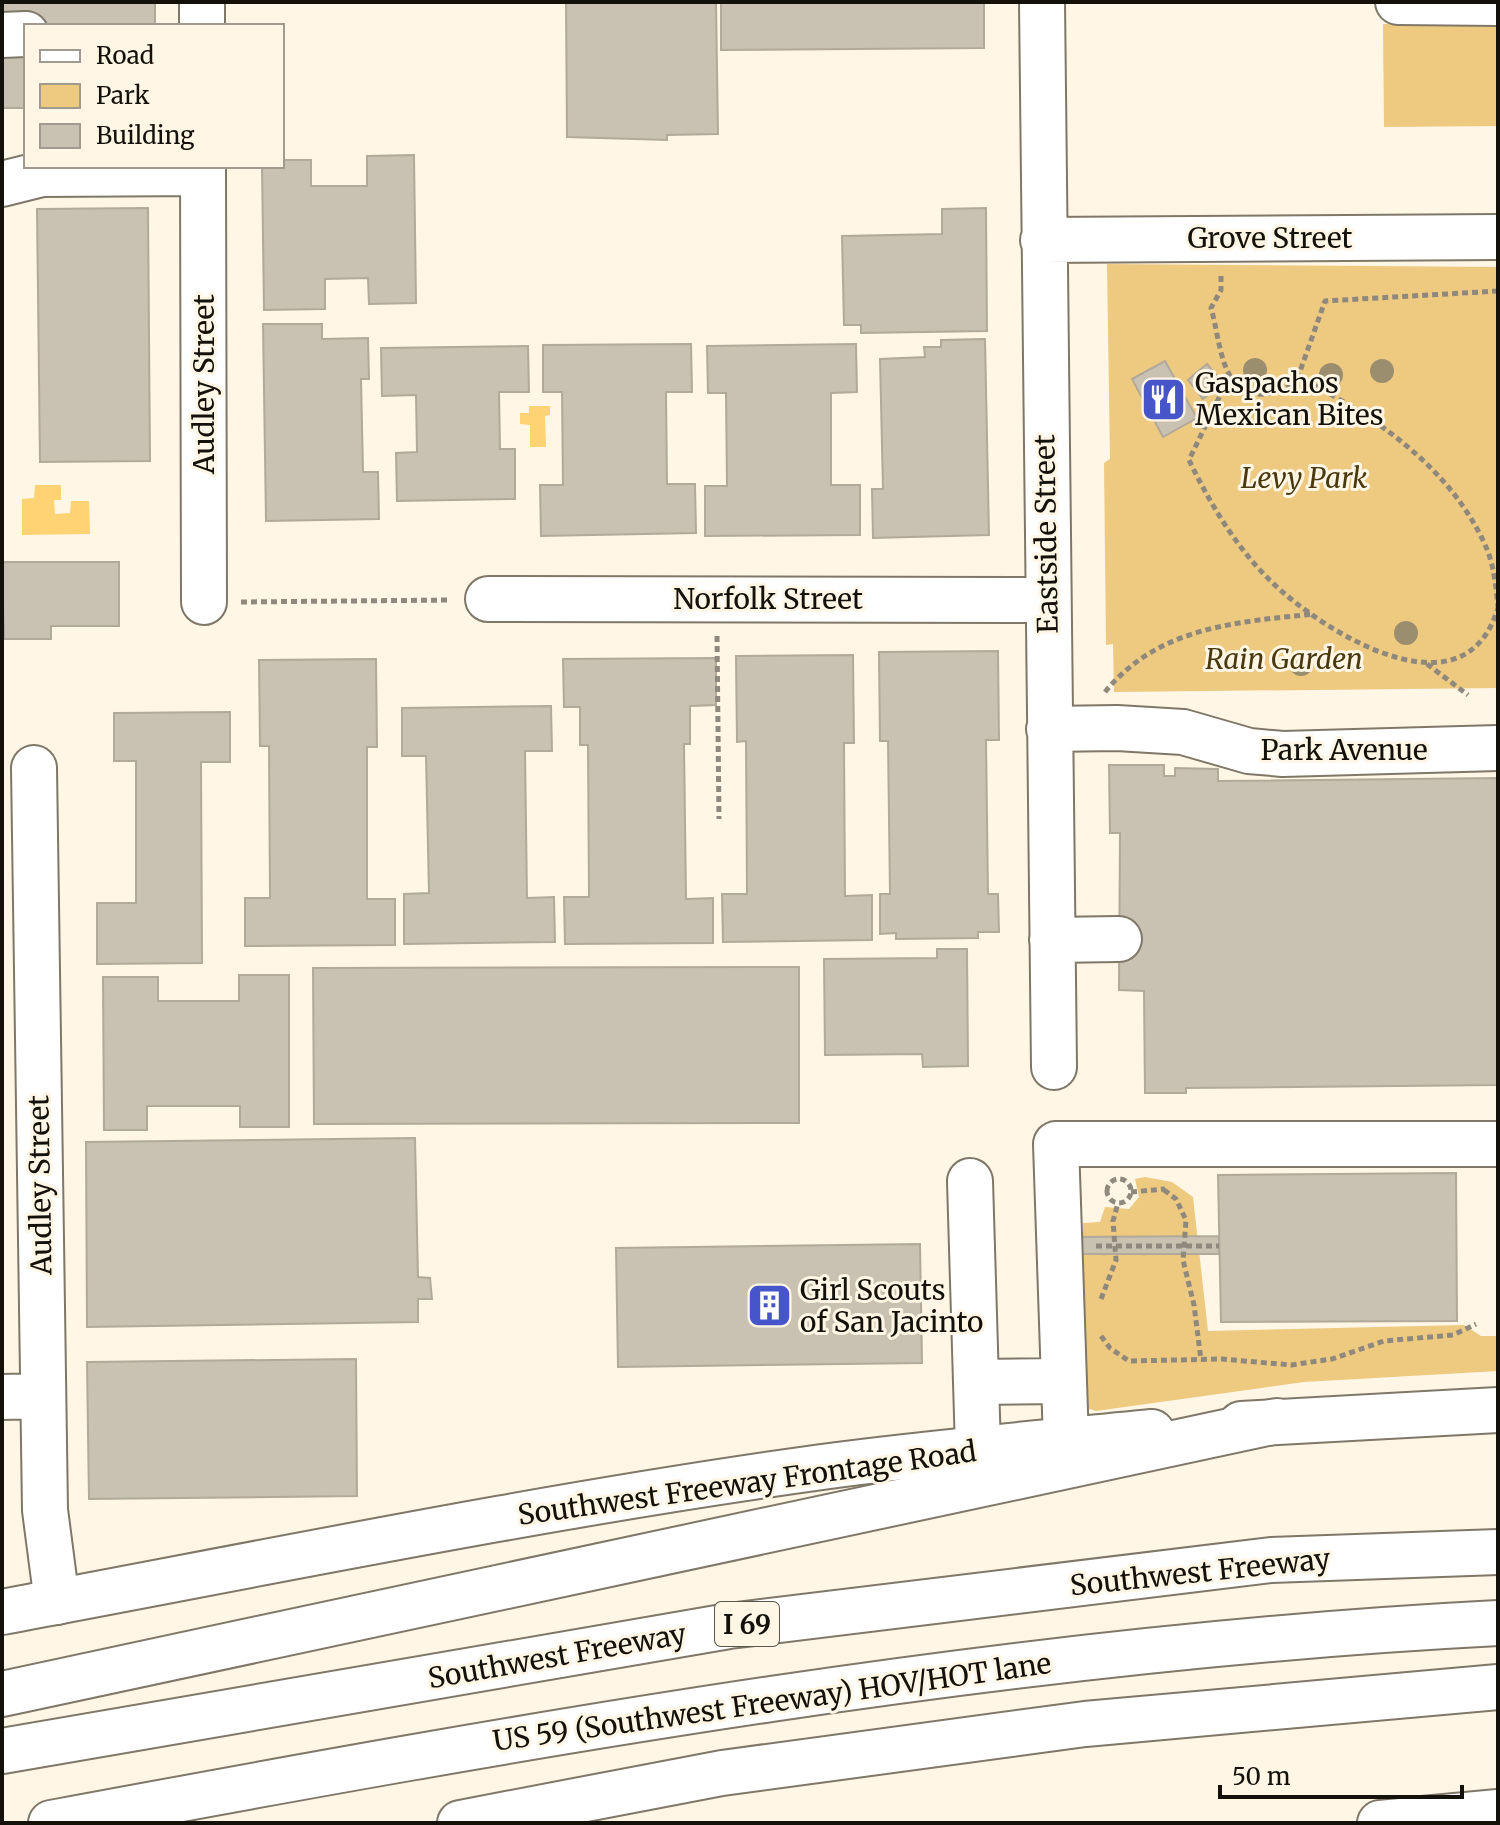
<svg xmlns="http://www.w3.org/2000/svg" width="1500" height="1825" viewBox="0 0 1500 1825" font-family="Merriweather,serif">
	<rect width="100%" height="100%" fill="#fff6e5"/>
	<path fill="#eec980" d="M1498 23V126L1384 127 1383 24Z
		M1107 264 1498 267V688L1114 692 1113 644 1106 645 1104 463 1110 459Z
		M1145 1177 1172 1182 1193 1197 1208 1331 1464 1325 1481 1336H1498V1371L1304 1382 1096 1411 1087 1408 1083 1400V1223L1100 1222 1105 1207 1129 1209 1139 1197 1135 1179Z"/>
	<path fill="#ffd274" d="M529 406H550V415L545 416 546 447H530V425L520 424V413H529Z
		M35 485H61V500H54L55 514 70 513 71 501H89L90 534 22 535V499L34 498Z"/>
	<path fill="#c9c1b1" stroke="#b1a999" stroke-width="2" d="M2 2H155V26H26V108H2Z
		M566 2H716L718 134 667 135V140L567 137Z
		M721 2H984V48L721 50Z
		M414 155 416 303 369 304 368 278 325 279V309L264 310 262 166H282V160H311V186H367V156Z
		M148 208 150 461 40 462 37 209Z
		M986 208 987 331 861 333V325H844L842 236 942 234V209Z
		M263 324H322V339L368 338 369 379H361L363 472H378L379 519 266 521Z
		M985 339 989 535 873 538 872 489H883L880 359 925 357 924 347H941V340Z
		M691 344 692 392H666L667 484H695L696 533 541 536 540 485H563L562 392H543V345Z
		M856 344 857 392 831 393V485H860V535L705 536V486H727L726 393H708L707 346Z
		M528 346 529 392H499L500 449H515V499L397 501 396 453 417 452 416 395 382 396 381 348Z
		M1165 361 1197 418 1163 437 1132 379Z
		M1207 364 1223 383 1203 399 1188 380Z
		M2 562H119V626H51V639H4Z
		M998 651 999 740H986L988 894H998L999 932H978V938L896 939V933L880 934V894H890L888 741H880L879 652Z
		M853 655 854 743H844L845 896 872 895V940L723 942 722 894H747L746 741 737 742 736 656Z
		M716 658V705L690 706V744H684L686 899 713 898V943L565 944 564 897H589L588 745H580V707H564L563 659Z
		M376 659 377 747H367V899H395V945L245 946V898H270L269 746H260L259 660Z
		M551 706 552 751H525L527 898 554 897 555 942 404 944V894L429 893 426 756H402V708Z
		M230 712V762H201L202 963 97 964V903H136V761H114V713Z
		M1109 765H1164V776H1175V768L1218 769V781L1498 778V1085L1186 1088V1093H1145L1144 991 1119 990 1120 833H1110Z
		M937 949H967L968 1066 923 1067 922 1054 825 1055 824 959 937 958Z
		M799 967V1123L314 1124 313 968Z
		M239 975H289V1127H240V1106H147V1130H104L103 977H158V1001H239Z
		M415 1138 418 1277 430 1278 432 1299H418V1322L87 1327 86 1142Z
		M1456 1173 1457 1321 1221 1322 1218 1175Z
		M1219 1236V1254H1075V1237Z
		M920 1244 922 1363 618 1367 616 1248Z
		M356 1359 357 1496 89 1499 87 1362Z"/>
	<g fill="none" stroke-linecap="round" stroke-linejoin="round">
		<defs>
			<path id="minor" d="M1042 2 1054 1067
				M1398 2 1498 3
				M202 26V2
				M2 35 26 34
				M203 166 204 602
				M2 184 42 174 203 173
				M1043 240 1498 237
				M488 599 1047 600
				M1049 729 1117 728 1183 732 1249 751 1283 754 1498 748
				M34 768 45 1510 57 1602
				M1052 940 1119 939
				M970 1181 978 1449
				M977 1382 1064 1381
				M2 1397 43 1396
				M1066 1441 1056 1144H1498"/>
			<path id="major" d="M1241 1424 1498 1410
				M2 1612C275 1561 547 1505 822 1467 932 1452 1042 1443 1152 1432
				M1380 1823 1498 1812"/>
			<path id="highway" d="M2 1694 1277 1421
				M2 1751 729 1626 1271 1560 1498 1552
				M51 1823C530 1734 1010 1648 1498 1623
				M460 1823 722 1773 1085 1724 1498 1687"/>
		</defs>
		<use href="#minor" stroke="#7f7768" stroke-width="48"/>
		<use href="#major" stroke="#7f7768" stroke-width="48"/>
		<use href="#highway" stroke="#7f7768" stroke-width="48"/>
		<path stroke="#8f897d" stroke-width="5" stroke-dasharray="6 4" stroke-linecap="butt" d="M1221 276V290L1211 308C1221 341 1220 398 1265 394 1279 393 1289 387 1298 377
			M1498 291 1325 301 1298 377C1372 414 1451 467 1486 547 1494 565 1496 587 1498 607
			M1228 379 1189 460C1212 508 1243 559 1285 594 1340 641 1466 714 1498 608
			M241 602 451 600
			M717 636 719 819
			M1427 664 1468 695
			M1105 692C1158 627 1236 622 1314 614
			M1107 1191a12 12 0 1 1 24 0a12 12 0 1 1-24 0Z
			M1164 1190 1176 1199 1186 1220 1183 1260 1194 1305 1201 1360
			M1131 1192 1165 1189
			M1096 1246H1219
			M1101 1299 1116 1260 1113 1221 1118 1203
			M1101 1336 1110 1348 1129 1361 1222 1359 1291 1365 1332 1359 1384 1341 1453 1335 1476 1324"/>
		<use href="#minor" stroke="#fff" stroke-width="44"/>
		<use href="#major" stroke="#fff" stroke-width="44"/>
		<use href="#highway" stroke="#fff" stroke-width="44"/>
	</g>
	<g fill="#9b8e6f">
		<circle cx="1255" cy="370" r="12"/>
		<circle cx="1382" cy="371" r="12"/>
		<circle cx="1331" cy="375" r="12"/>
		<circle cx="1406" cy="633" r="12"/>
		<circle cx="1301" cy="664" r="12"/>
	</g>
	<defs>
		<symbol id="restaurant-square" viewBox="-11 -11 22 22"><rect x="-9" y="-9" width="18" height="18" rx="4" fill="#4755ca" stroke="#fff6e5"/><path d="M-5-6h1v4h1v-4h1v4h1v-4h1v5L-1.5 .5V6h-2V.5L-5-1ZM5-6V6H3V1.5H1.5Q1.5-4 5-6Z" fill="#fff"/></symbol>
		<symbol id="building-square" viewBox="-11 -11 22 22"><rect x="-9" y="-9" width="18" height="18" rx="4" fill="#4755ca" stroke="#fff6e5"/><path d="M-4-6H4V6H1V3H-1V6H-4ZM-2.5-4.3h1.7v1.8h-1.7ZM.8-4.3h1.7v1.8H.8ZM-2.5-1h1.7V.8h-1.7ZM.8-1h1.7V.8H.8Z" fill="#fff"/></symbol>
	</defs>
	<g fill-rule="evenodd">
		<use href="#restaurant-square" x="1138" y="374" width="51" height="51"/>
		<use href="#building-square" x="744" y="1280" width="51" height="51"/>
	</g>
	<g text-anchor="middle" dominant-baseline="central" stroke-width="6" stroke-linejoin="round" paint-order="stroke">
		<rect fill="#fff6e5" stroke="#5a564c" stroke-width="2" x="715" y="1602" width="64" height="44" rx="6"/>
		<g font-size="26" font-weight="bold" fill="#14110b">
			<text x="747" y="1624">I 69</text>
		</g>
		<g font-size="28" fill="#14110b" stroke="#fff6e5">
			<text x="1270" y="238">Grove Street</text>
			<text transform="translate(204 384) rotate(-90)">Audley Street</text>
			<text transform="translate(1046 534) rotate(-91)">Eastside Street</text>
			<text x="768" y="599">Norfolk Street</text>
			<text x="1344" y="750">Park Avenue</text>
			<text transform="translate(40 1185) rotate(-91)">Audley Street</text>
			<text transform="translate(747 1483) rotate(-8)">Southwest Freeway Frontage Road</text>
			<text transform="translate(1200 1572) rotate(-6)">Southwest Freeway</text>
			<text transform="translate(557 1656) rotate(-10)">Southwest Freeway</text>
			<text transform="translate(772 1702) rotate(-8)">US 59 (Southwest Freeway) HOV/HOT lane</text>
		</g>
		<g font-size="28" fill="#14110b" stroke="#fff6e5" text-anchor="start">
			<text x="1195" y="383">Gaspachos<tspan x="1195" dy="32">Mexican Bites</tspan></text>
			<text x="800" y="1290">Girl Scouts<tspan x="800" dy="32">of San Jacinto</tspan></text>
		</g>
		<g font-size="28" font-style="italic" fill="#4a380f" stroke="#fff6e5">
			<text x="1304" y="478">Levy Park</text>
			<text x="1284" y="659">Rain Garden</text>
		</g>
	</g>
	<rect width="1500" height="1825" fill="none" stroke="#14110b" stroke-width="8"/>
	<rect x="24" y="24" width="260" height="144" fill="#fff6e5" stroke="#a19a8e" stroke-width="2"/>
	<rect x="40" y="50" width="40" height="12" fill="#ffffff" stroke="#a19a8e" stroke-width="2"/>
	<text x="96" y="64" font-size="24" fill="#14110b">Road</text>
	<rect x="40" y="84" width="40" height="24" fill="#eec980" stroke="#a19a8e" stroke-width="2"/>
	<text x="96" y="104" font-size="24" fill="#14110b">Park</text>
	<rect x="40" y="124" width="40" height="24" fill="#c9c1b1" stroke="#a19a8e" stroke-width="2"/>
	<text x="96" y="144" font-size="24" fill="#14110b">Building</text>
	<path d="M1220 1785v12h242v-12" fill="none" stroke="#14110b" stroke-width="4"/>
	<text x="1232" y="1785" font-size="24" fill="#14110b" stroke="#fff6e5" stroke-width="6" paint-order="stroke">50 m</text>
</svg>
